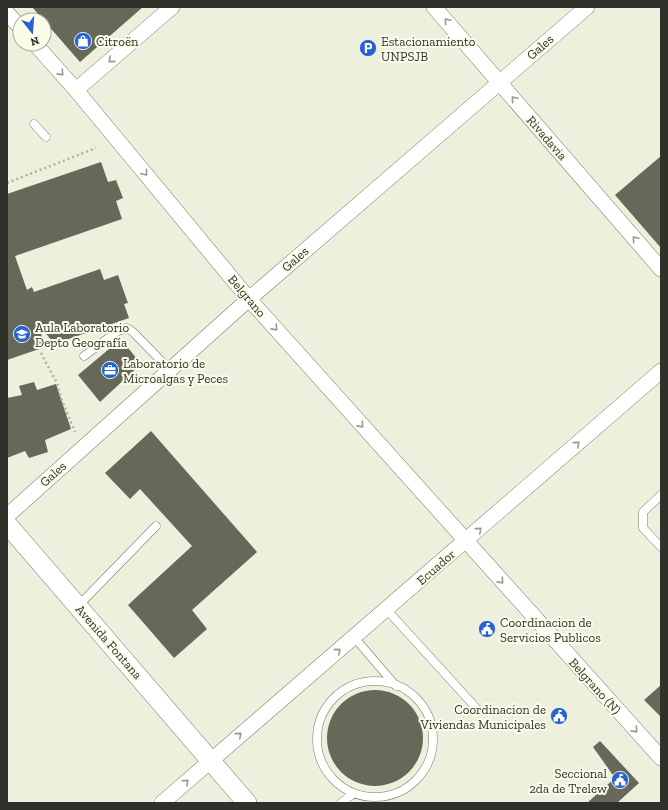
<svg xmlns="http://www.w3.org/2000/svg" width="668" height="810" viewBox="0 0 668 810" font-family="'Zilla Slab',serif">
	<rect width="100%" height="100%" fill="#eeefdd"/>
	<path fill="#666858" d="M32 7H143L80 62Z
		M661 156V248L615 195Z
		M101 162 108 182 116 180 123 198 116 201 122 219 15 256 27 290 32 287 34 292 100 269 104 280 118 275 128 303 124 304 129 318 54 344 38 323 45 347 7 360V194Z
		M121 339 141 364 100 402 78 375Z
		M34 382 37 390 56 384 71 429 45 440 48 452 29 458 25 451 7 458V398L22 395 19 386Z
		M151 431 257 552 192 610 207 629 174 658 128 605 192 546 140 489 130 499 105 473Z
		M661 685V717L644 700Z
		M327 738a48 48 0 1 1 96 0a48 48 0 1 1-96 0Z
		M600 741 639 783 617 803H587L615 778 593 747Z"/>
	<g fill="none" stroke-linecap="round" stroke-linejoin="round">
		<defs>
			<path id="service" d="M34 124 46 137
				M84 356 118 331 127 328 133 332 170 370
				M661 495 643 512V528L661 547
				M78 606 156 526
				M387 610 479 711
				M354 637 396 686
				M317 739a58 58 0 1 1 116 0a58 58 0 1 1-116 0Z
				M341 803 354 793"/>
			<path id="minor" d="M434 7 661 269
				M7 13 20 27
				M35 44 76 90 249 299 661 758
				M76 90 172 7
				M7 516 249 299 587 7
				M162 803 661 371"/>
			<path id="tertiary" d="M7 524 247 803"/>
		</defs>
		<use href="#service" stroke="#7a7b6b" stroke-width="9"/>
		<use href="#minor" stroke="#7a7b6b" stroke-width="16"/>
		<use href="#tertiary" stroke="#7a7b6b" stroke-width="20"/>
		<path stroke="#b0b1a2" stroke-width="2.5" stroke-dasharray="2 3" stroke-linecap="butt" d="M7 183 96 148
			M41 353 57 383 61 398 75 432"/>
		<use href="#service" stroke="#fff" stroke-width="8"/>
		<use href="#minor" stroke="#fff" stroke-width="15"/>
		<use href="#tertiary" stroke="#fff" stroke-width="19"/>
	</g>
	<defs><path id="oneway-chevron" d="M-2-3.5L2.5 0L-2 3.5" fill="none" stroke-width="1.6" stroke-linecap="round" stroke-linejoin="round"/></defs>
	<g stroke="#989894">
		<use href="#oneway-chevron" transform="translate(447 21) rotate(-131)"/>
		<use href="#oneway-chevron" transform="translate(111 60) rotate(139)"/>
		<use href="#oneway-chevron" transform="translate(61 73) rotate(48)"/>
		<use href="#oneway-chevron" transform="translate(514 99) rotate(-131)"/>
		<use href="#oneway-chevron" transform="translate(145 173) rotate(51)"/>
		<use href="#oneway-chevron" transform="translate(635 239) rotate(-131)"/>
		<use href="#oneway-chevron" transform="translate(275 328) rotate(48)"/>
		<use href="#oneway-chevron" transform="translate(361 425) rotate(48)"/>
		<use href="#oneway-chevron" transform="translate(577 444) rotate(-41)"/>
		<use href="#oneway-chevron" transform="translate(479 530) rotate(-41)"/>
		<use href="#oneway-chevron" transform="translate(501 581) rotate(48)"/>
		<use href="#oneway-chevron" transform="translate(338 651) rotate(-41)"/>
		<use href="#oneway-chevron" transform="translate(635 730) rotate(48)"/>
		<use href="#oneway-chevron" transform="translate(239 735) rotate(-41)"/>
		<use href="#oneway-chevron" transform="translate(186 782) rotate(-42)"/>
	</g>
	<defs>
		<symbol id="shop-disc" viewBox="-11 -11 22 22"><circle r="9.5" fill="#2764d1" stroke="#fbfdea"/><path d="M-5-2.5h2.3a2.7 3.5 0 0 1 5.4 0H5L5.5 6h-11ZM-1.5-2.5h3a1.5 2.3 0 0 0-3 0Z" fill="#fff"/></symbol>
		<symbol id="parking-disc" viewBox="-11 -11 22 22"><circle r="9.5" fill="#2764d1" stroke="#fbfdea"/><path d="M-3.5-5.5H1a3.5 3.5 0 0 1 0 7H-1V5.5H-3.5ZM-1-3.4V-.6H.8a1.4 1.4 0 0 0 0-2.8Z" fill="#fff"/></symbol>
		<symbol id="university-disc" viewBox="-11 -11 22 22"><circle r="9.5" fill="#2764d1" stroke="#fbfdea"/><path d="M0-5L7-2L0 1L-7-2ZM-4 1L0 2.5L4 1V4Q0 6-4 4Z" fill="#fff"/></symbol>
		<symbol id="office-disc" viewBox="-11 -11 22 22"><circle r="9.5" fill="#2764d1" stroke="#fbfdea"/><path d="M-6-3h4V-5.5h4V-3h4V5H-6ZM-1-4.5V-3h2v-1.5ZM-6 0V1H6V0Z" fill="#fff"/></symbol>
		<symbol id="civic-disc" viewBox="-11 -11 22 22"><circle r="9.5" fill="#2764d1" stroke="#fbfdea"/><path d="M-.6-6.5H3V-4.5H.6V-3L4-1V1h2V6H-6V1h2V-1L-.6-3ZM-1.2 2.5V6h2.4V2.5Z" fill="#fff"/></symbol>
	</defs>
	<g fill-rule="evenodd">
		<use href="#shop-disc" x="73" y="31" width="20" height="20"/>
		<use href="#parking-disc" x="358" y="38" width="20" height="20"/>
		<use href="#university-disc" x="12" y="324" width="20" height="20"/>
		<use href="#office-disc" x="100" y="360" width="20" height="20"/>
		<use href="#civic-disc" x="477" y="619" width="20" height="20"/>
		<use href="#civic-disc" x="549" y="706" width="20" height="20"/>
		<use href="#civic-disc" x="610" y="770" width="20" height="20"/>
	</g>
	<g text-anchor="middle" dominant-baseline="central" stroke-width="4" stroke-linejoin="round" paint-order="stroke">
		<g font-size="13" fill="#30312a" stroke="#fbfdea" text-anchor="start">
			<text x="96" y="41">Citroën</text>
			<text x="381" y="41">Estacionamiento<tspan x="381" dy="15">UNPSJB</tspan></text>
			<text x="35" y="327">Aula Laboratorio<tspan x="35" dy="15">Depto Geografía</tspan></text>
			<text x="123" y="363">Laboratorio de<tspan x="123" dy="15">Microalgas y Peces</tspan></text>
			<text x="500" y="622">Coordinacion de<tspan x="500" dy="15">Servicios Publicos</tspan></text>
			<text x="546" y="709" text-anchor="end">Coordinacion de<tspan x="546" dy="15">Viviendas Municipales</tspan></text>
			<text x="607" y="773" text-anchor="end">Seccional<tspan x="607" dy="15">2da de Trelew</tspan></text>
		</g>
		<g font-size="13" fill="#30312a" stroke="#fbfdea">
			<text transform="translate(540 47) rotate(-41)">Gales</text>
			<text transform="translate(547 138) rotate(49)">Rivadavia</text>
			<text transform="translate(295 259) rotate(-41)">Gales</text>
			<text transform="translate(247 296) rotate(50)">Belgrano</text>
			<text transform="translate(53 474) rotate(-42)">Gales</text>
			<text transform="translate(436 567) rotate(-41)">Ecuador</text>
			<text transform="translate(109 642) rotate(49)">Avenida Fontana</text>
			<text transform="translate(595 686) rotate(48)">Belgrano (N)</text>
		</g>
	</g>
	<rect width="668" height="810" fill="none" stroke="#30312a" stroke-width="16"/>
	<g transform="translate(32 32) rotate(163)"><circle r="19" fill="#fbfdea" stroke="#aaab9d"/>
	<path d="M0-3L7 15L0 10L-7 15Z" fill="#2764d1"/>
	<text y="-6" font-size="11" font-weight="bold" text-anchor="middle" fill="#30312a">N</text>
	</g>
</svg>
